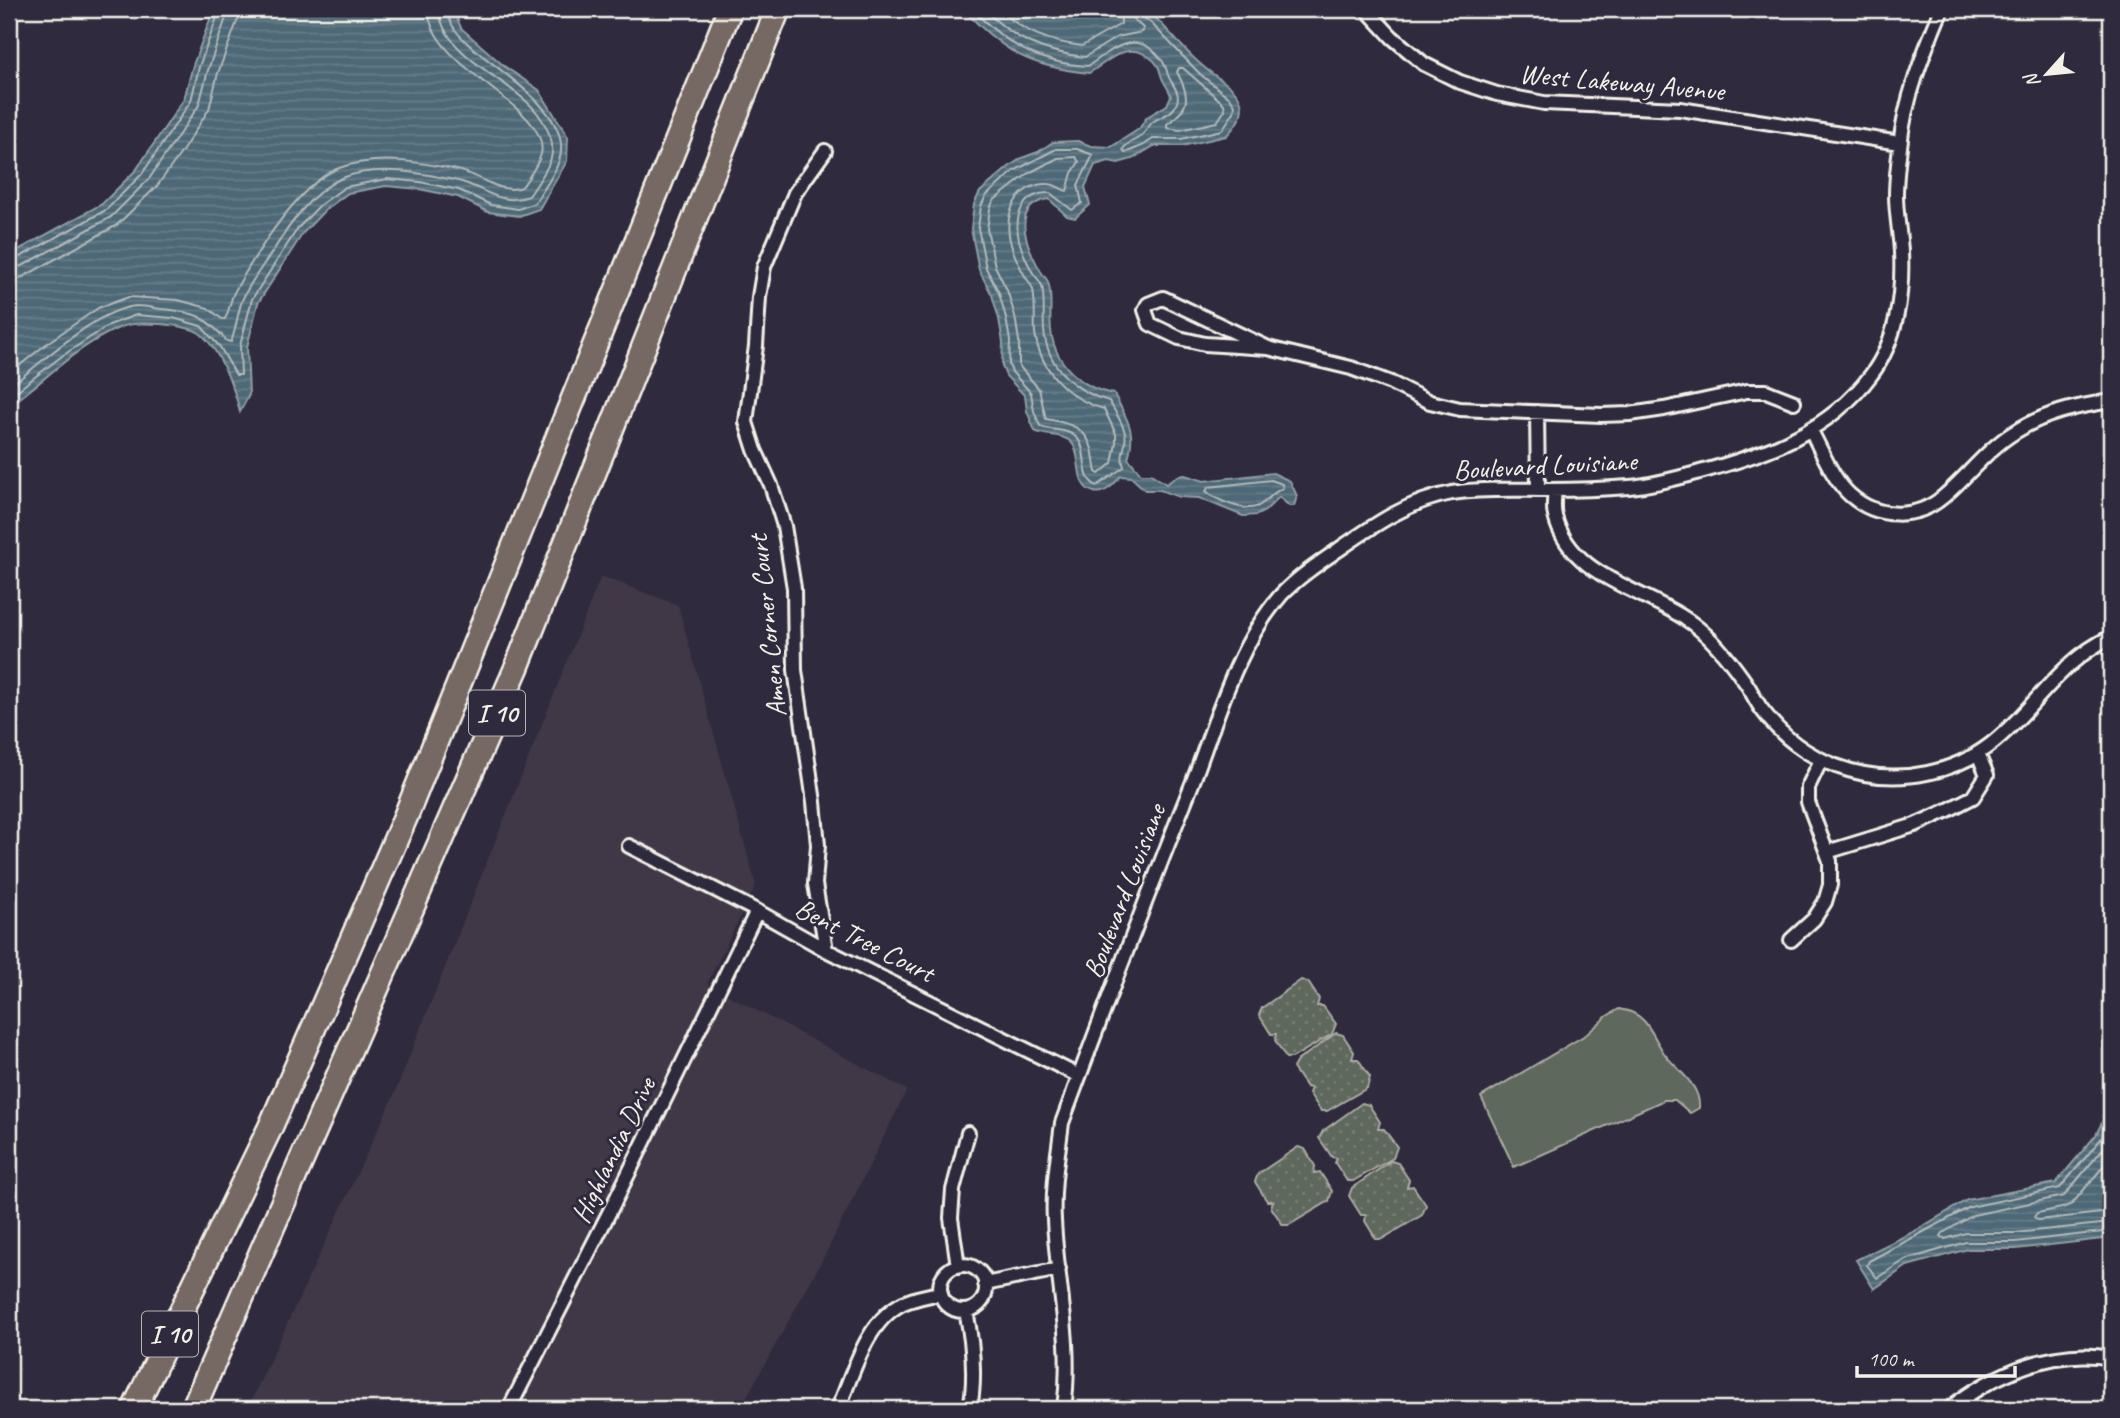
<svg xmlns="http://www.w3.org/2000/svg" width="2120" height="1418" viewBox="0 0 2120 1418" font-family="Caveat,sans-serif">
	<defs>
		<pattern id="park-dots" width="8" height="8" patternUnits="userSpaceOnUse" patternTransform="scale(1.75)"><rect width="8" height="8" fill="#5f685c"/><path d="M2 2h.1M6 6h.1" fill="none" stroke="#777e73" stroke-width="1.8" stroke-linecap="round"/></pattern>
		<pattern id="water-rules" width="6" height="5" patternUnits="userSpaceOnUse" patternTransform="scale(1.75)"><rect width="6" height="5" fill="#4e6876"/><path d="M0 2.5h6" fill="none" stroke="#687e8a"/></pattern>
	</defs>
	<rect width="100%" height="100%" fill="#2f2a3d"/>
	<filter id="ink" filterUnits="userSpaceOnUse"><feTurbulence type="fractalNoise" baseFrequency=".0143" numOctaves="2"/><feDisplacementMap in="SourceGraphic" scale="14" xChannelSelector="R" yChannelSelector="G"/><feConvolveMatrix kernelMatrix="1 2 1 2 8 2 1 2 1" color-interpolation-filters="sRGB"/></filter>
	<g filter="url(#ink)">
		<path fill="#413746" d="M601 576 678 605 756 885 707 984 907 1090 825 1255 740 1409H268L251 1401 394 1095Z"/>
		<path fill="#5f685c" stroke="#aaaca2" stroke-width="2" d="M1619 1009C1629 1011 1637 1013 1644 1021 1652 1030 1657 1043 1664 1053 1676 1070 1701 1084 1699 1108L1690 1113 1675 1100H1664L1514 1167 1481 1097 1587 1034 1607 1016Z"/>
		<path fill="url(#park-dots)" stroke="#aaaca2" stroke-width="2" d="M1301 980 1308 982 1319 999 1317 1006H1323L1336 1024 1332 1034 1292 1058H1286L1275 1040 1276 1034H1271L1259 1015 1262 1008Z
			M1336 1033 1343 1035 1354 1052 1352 1059H1358L1370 1077 1367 1088 1327 1111H1321L1309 1093 1311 1088 1306 1087 1293 1068 1297 1061Z
			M1362 1103 1369 1105 1380 1122 1378 1129H1384L1397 1147 1393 1158 1353 1181H1347L1335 1163 1337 1158 1332 1157 1319 1138 1323 1131Z
			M1298 1147 1305 1149 1315 1166 1314 1173 1320 1172 1332 1191 1329 1201 1289 1225H1283L1271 1207 1273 1201H1267L1255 1182 1258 1174Z
			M1391 1161 1398 1163 1409 1180 1407 1187 1413 1186 1426 1205 1422 1215 1382 1239H1376L1365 1221 1366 1215H1361L1349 1196 1352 1188Z"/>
		<path fill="url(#water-rules)" stroke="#909fa4" stroke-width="2" d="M214 9H453L461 28 504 66 539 90 568 137 567 161 539 209 519 216 488 212 458 197 419 189 386 186 348 193 325 210 303 233 258 303 247 347 249 395 240 412C235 390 218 345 198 332 188 327 172 325 161 324 143 323 130 322 114 330 75 348 43 382 9 406V255L102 204 136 170 184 99 193 65Z
			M963 9H1136L1154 16C1171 33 1186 53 1205 68 1216 78 1236 86 1241 102 1245 114 1234 128 1226 136L1182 146H1154L1132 159 1118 163 1109 161 1095 165 1085 187 1090 205 1075 218 1067 216 1049 199C1010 205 1026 245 1039 268 1041 273 1046 277 1048 282 1053 296 1049 315 1051 330 1054 363 1082 389 1114 394 1126 418 1137 430 1128 458L1141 474H1151L1166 484 1178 476 1185 475 1204 481 1273 473 1290 481 1297 496 1294 506H1289L1279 497 1265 511 1257 515 1243 516 1199 498 1179 497 1160 490H1145L1131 477 1121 476C1114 484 1105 495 1094 492 1073 487 1083 455 1072 443 1063 433 1046 437 1035 431L1027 411 1025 396 1006 376 1002 366 1003 342 999 319 992 295 979 270 971 229 974 204 980 192 1010 166 1022 158 1038 152 1053 142 1078 141 1091 146 1111 147 1139 129 1147 117 1167 105 1171 96C1169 88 1163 83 1161 75 1159 67 1157 62 1149 57 1127 40 1109 61 1089 73 1029 67 1004 52 963 9Z
			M2111 1103V1238L2016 1249H1968L1907 1266 1874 1289 1856 1260 1915 1231 1967 1200 2056 1183 2096 1135Z"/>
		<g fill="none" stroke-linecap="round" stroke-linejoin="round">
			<path stroke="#b2baba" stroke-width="2" d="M972 9C1007 45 1037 63 1088 66 1107 54 1128 32 1151 49 1161 57 1165 63 1168 75 1172 86 1182 92 1176 105 1172 114 1162 116 1154 121 1149 124 1148 129 1144 133 1138 141 1128 141 1123 149L1125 153 1144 145 1153 139H1181L1222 130 1234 112 1235 105 1231 99 1200 74 1150 22 1142 17 1139 9
				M984 9C1014 40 1042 52 1085 57L1117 37 1142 32 1143 28 1133 19 1131 9
				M999 9C1023 32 1049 42 1082 46L1121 24 1120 9
				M1179 68H1183L1224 104 1225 110 1217 122 1180 130 1167 128V124C1191 108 1190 96 1177 72Z
				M1056 149H1077L1093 155 1078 185 1082 203 1072 210 1050 193C1039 193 1029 196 1023 206 1010 227 1022 253 1033 273 1036 277 1040 281 1042 286 1045 300 1043 316 1044 330 1047 367 1075 392 1109 401 1114 410 1123 423 1125 433 1128 447 1119 451 1124 467L1097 486C1079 478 1089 452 1078 439 1067 427 1052 432 1040 426L1034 411 1031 393 1012 372 1009 365 1010 341 1006 318 999 293 986 268 978 228 981 206 986 196 1014 171Z
				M1076 157 1079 162 1072 173 1067 191C1061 190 1056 184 1048 184 1035 183 1023 190 1016 200 1000 225 1012 253 1025 276 1028 281 1032 285 1033 290 1036 304 1034 319 1035 333 1040 370 1068 399 1104 409L1116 434V443L1112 463 1099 474 1096 472C1094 464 1094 456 1092 449 1085 425 1066 423 1046 419L1039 389 1019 366V341L1015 316 1007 290 995 266 987 229 990 209 993 201 1029 173 1058 158Z
				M9 261 20 257 106 210 142 174 191 101 199 67 220 9
				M9 270 24 265 111 217 149 179 199 105 208 70 229 9
				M9 280 23 277 117 225 157 186 181 153 209 109 218 73 238 19 239 9
				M9 374 50 341 98 308 129 297 178 300 208 308 222 319H225C230 310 230 298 236 289 257 252 298 184 339 168 378 154 422 162 461 171 481 176 501 195 522 187 529 177 538 165 541 154 552 107 430 69 428 9
				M9 387C42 363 95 310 136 306 144 306 154 308 162 309 196 312 205 316 227 341L231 342C237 328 237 310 244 296 252 280 263 265 273 251 290 224 312 191 342 178 377 164 423 173 458 181 484 187 500 207 529 196 537 184 547 171 551 158 557 139 540 113 526 101 499 76 441 50 439 9
				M9 397 62 356 109 325 136 315 173 318 201 326 220 347 236 375H241L240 346 252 299 298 228 320 205 345 187 387 179 420 182 459 190 491 205 518 209 535 203C543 190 554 176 559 161 575 115 501 73 473 48 460 37 449 26 447 9
				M1271 480 1282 484 1283 488C1273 492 1269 499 1260 505 1247 514 1216 500 1206 491L1209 487Z
				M2111 1119 2101 1139 2060 1188 1970 1207 1869 1261 1867 1265 1877 1278 1905 1260 1966 1242H2015L2111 1231
				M2111 1139 2064 1196 1973 1215 1943 1233 1941 1236 1945 1239 1966 1233H2015L2111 1223
				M2111 1157 2072 1204 2062 1208 2037 1213 2034 1217 2038 1220 2111 1212"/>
			<defs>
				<path id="minor" d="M1366 9 1392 37 1424 64 1460 82 1497 94 1544 103 1680 109 1900 143
					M825 151 795 193 764 267 759 297 756 346 746 422 755 450 771 485 784 526 794 588 795 670 814 802 818 845 815 884 826 950
					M1268 348 1163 298 1148 304 1145 310 1150 324 1179 338 1205 344 1268 348 1351 368 1391 383 1430 402 1460 409 1601 415 1630 414 1664 409 1747 391H1766L1794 402
					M1537 412 1538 490
					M1811 431C1822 451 1833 480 1850 495 1877 519 1916 520 1943 497 1968 476 1987 449 2015 432 2044 413 2078 406 2111 401
					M1555 490C1554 498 1553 508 1555 516 1570 579 1649 590 1693 624 1713 639 1729 659 1743 679 1751 689 1755 701 1763 711 1800 762 1866 786 1927 773 2019 755 2035 673 2111 637
					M629 846 757 911 826 950 1079 1076
					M1827 852 1915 825 1948 810 1973 797 1987 775 1978 754
					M1791 940 1814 919 1825 902 1830 885V861L1808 802V787L1821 760
					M940 1288a23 23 0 1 1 46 0a23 23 0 1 1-46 0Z
					M958 1266 951 1218 953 1190 968 1133
					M985 1284 1059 1269
					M966 1311C973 1344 976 1376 970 1409
					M509 1409 615 1201 757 911
					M838 1409C853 1374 866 1321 903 1303 915 1298 929 1295 941 1293
					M1064 1409C1073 1342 1057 1286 1054 1220 1052 1188 1058 1155 1062 1123 1104 1009 1147 896 1192 784 1216 721 1236 647 1281 595 1297 578 1319 563 1338 550 1374 525 1408 501 1452 493 1484 488 1517 490 1549 490 1575 490 1603 489 1629 487 1653 485 1678 478 1700 472 1766 454 1829 432 1871 375 1897 341 1903 293 1901 252 1900 233 1896 214 1896 195 1896 180 1898 163 1900 147 1904 101 1924 51 1942 9
					M1949 1409C1993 1374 2054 1347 2111 1358"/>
				<path id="motorway" d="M134 1409 270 1128 405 818 730 9
					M193 1409 516 669 778 9"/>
			</defs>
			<use href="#minor" stroke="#f4f1e8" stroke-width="18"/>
			<use href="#motorway" stroke="#f4f1e8" stroke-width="28"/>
			<use href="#minor" stroke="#2f2a3d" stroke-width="12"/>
			<use href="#motorway" stroke="#766964" stroke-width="23"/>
		</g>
	</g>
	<g text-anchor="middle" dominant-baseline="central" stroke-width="6" stroke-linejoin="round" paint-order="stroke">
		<g fill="#2f2a3d" stroke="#b9b5b5" stroke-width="2">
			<rect x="469" y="690.5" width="56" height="45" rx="5"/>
			<rect x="142" y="1311.5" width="56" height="45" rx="5"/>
		</g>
		<g font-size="26" font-weight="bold" fill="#f4f1e8">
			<text x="497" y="713">I 10</text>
			<text x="170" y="1334">I 10</text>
		</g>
		<g font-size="28" fill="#f4f1e8" stroke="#2f2a3d">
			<text transform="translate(1622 82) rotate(5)">West Lakeway Avenue</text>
			<text transform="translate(1545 465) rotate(-3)">Boulevard Louisiane</text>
			<text transform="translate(767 626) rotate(-96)">Amen Corner Court</text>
			<text transform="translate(1124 891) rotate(-69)">Boulevard Louisiane</text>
			<text transform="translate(865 940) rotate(27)">Bent Tree Court</text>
			<text transform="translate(613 1150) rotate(-64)">Highlandia Drive</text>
		</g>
	</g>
	<rect width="2120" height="1418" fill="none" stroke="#2f2a3d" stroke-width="35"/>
	<rect x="18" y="18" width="2085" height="1383" fill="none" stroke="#f4f1e8" stroke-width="2.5" filter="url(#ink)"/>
	<g transform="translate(2047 74) rotate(243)" stroke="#2f2a3d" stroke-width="5" paint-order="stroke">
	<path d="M0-5L12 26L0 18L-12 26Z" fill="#f4f1e8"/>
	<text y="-10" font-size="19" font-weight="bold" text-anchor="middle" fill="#f4f1e8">N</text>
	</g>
	<path d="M1857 1366v10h158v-10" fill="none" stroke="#f4f1e8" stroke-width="3.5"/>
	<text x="1868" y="1366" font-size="21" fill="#f4f1e8" stroke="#2f2a3d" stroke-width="5" paint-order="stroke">100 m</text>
</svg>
